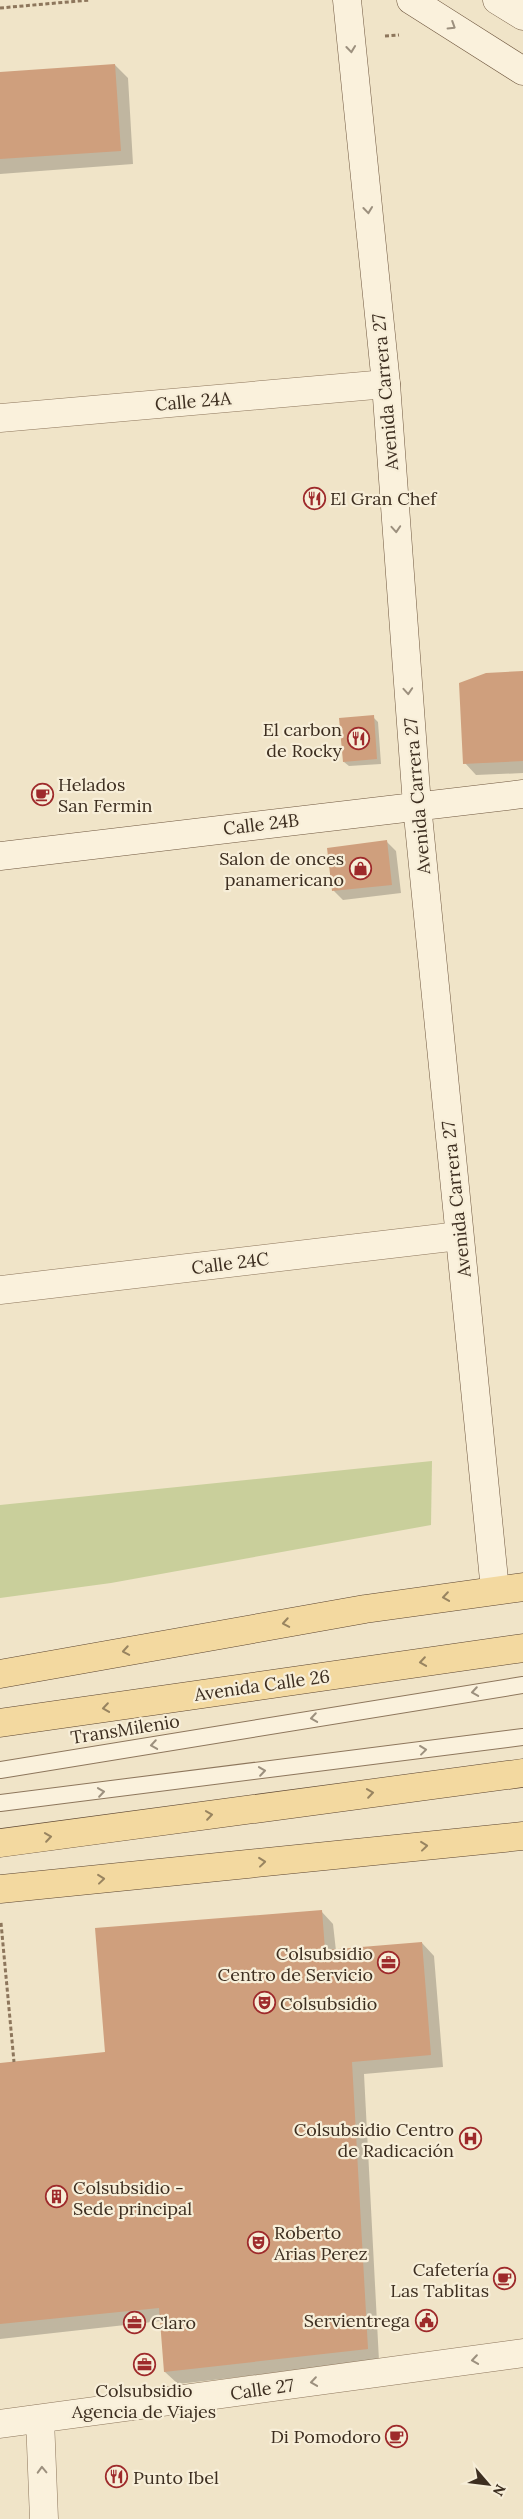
<svg xmlns="http://www.w3.org/2000/svg" width="523" height="2519" viewBox="0 0 523 2519" font-family="Lora,serif">
	<rect width="100%" height="100%" fill="#f0e4c8"/>
	<path fill="#c9cf9b" d="M432 1461 431 1525 111 1583 0 1598V1505Z"/>
	<path fill="#0003" d="M115 65 128 78 133 164 0 174V73Z
		M523 672V773L476 775 465 763Z
		M373 717 378 722 381 764 349 766 344 762Z
		M387 842 396 851 401 893 343 900 334 891 328 850Z
		M321 1911 333 1924 336 1951 422 1943 434 1956 443 2067 364 2074 379 2361 178 2384 165 2372 161 2321 0 2339V2064L106 2053Z"/>
	<path fill="#cf9f7d" d="M115 64 121 151 0 159V72Z
		M523 671V761L463 764 459 683 486 673Z
		M374 715 377 759 343 762 339 718Z
		M387 840 392 885 332 891 327 848Z
		M322 1910 325 1950 422 1942 431 2055 352 2062 368 2349 164 2372 159 2308 0 2324V2063L105 2052 95 1928Z"/>
	<g fill="none" stroke-linecap="round" stroke-linejoin="round">
		<defs>
			<path id="lane" d="M0 1770 523 1685
				M0 1803 523 1737"/>
			<path id="street" d="M0 418 386 384
				M0 1290 459 1236
				M40 2419 44 2519
				M0 2424 523 2353"/>
			<path id="secondary" d="M347 0 386 384 417 805 495 1590
				M411 0 523 71
				M497 0 523 16
				M0 856 523 794"/>
			<path id="primary" d="M0 1674 365 1609 523 1587
				M0 1723 523 1648
				M0 1843 523 1773
				M0 1889 523 1836"/>
		</defs>
		<use href="#lane" stroke="#8d765c" stroke-width="18"/>
		<use href="#street" stroke="#8d765c" stroke-width="29"/>
		<use href="#secondary" stroke="#6f573f" stroke-width="29"/>
		<use href="#primary" stroke="#5b4430" stroke-width="29"/>
		<path stroke="#8d765c" stroke-width="3" stroke-dasharray="4 2.5" stroke-linecap="butt" d="M0 8 90 0
			M385 36 399 35
			M1 1923 14 2062"/>
		<use href="#lane" stroke="#faf1dc" stroke-width="16"/>
		<use href="#street" stroke="#faf1dc" stroke-width="28"/>
		<use href="#secondary" stroke="#faf1dc" stroke-width="28"/>
		<use href="#primary" stroke="#f3d9a0" stroke-width="28"/>
	</g>
	<defs><path id="oneway-chevron" d="M-2-3.5L2.5 0L-2 3.5" fill="none" stroke-width="1.6" stroke-linecap="round" stroke-linejoin="round" transform="scale(1.25)"/></defs>
	<g stroke="#9c907e">
		<use href="#oneway-chevron" transform="translate(452 26) rotate(32)"/>
		<use href="#oneway-chevron" transform="translate(351 49) rotate(84)"/>
		<use href="#oneway-chevron" transform="translate(368 210) rotate(84)"/>
		<use href="#oneway-chevron" transform="translate(396 529) rotate(86)"/>
		<use href="#oneway-chevron" transform="translate(408 691) rotate(86)"/>
		<use href="#oneway-chevron" transform="translate(475 1692) rotate(171)"/>
		<use href="#oneway-chevron" transform="translate(314 1718) rotate(171)"/>
		<use href="#oneway-chevron" transform="translate(154 1745) rotate(171)"/>
		<use href="#oneway-chevron" transform="translate(423 1750) rotate(-7)"/>
		<use href="#oneway-chevron" transform="translate(262 1771) rotate(-8)"/>
		<use href="#oneway-chevron" transform="translate(101 1792) rotate(-8)"/>
		<use href="#oneway-chevron" transform="translate(475 2360) rotate(172)"/>
		<use href="#oneway-chevron" transform="translate(314 2382) rotate(172)"/>
		<use href="#oneway-chevron" transform="translate(42 2470) rotate(-92)"/>
	</g>
	<g stroke="#988460">
		<use href="#oneway-chevron" transform="translate(446 1597) rotate(172)"/>
		<use href="#oneway-chevron" transform="translate(286 1623) rotate(170)"/>
		<use href="#oneway-chevron" transform="translate(126 1651) rotate(170)"/>
		<use href="#oneway-chevron" transform="translate(423 1662) rotate(172)"/>
		<use href="#oneway-chevron" transform="translate(106 1708) rotate(172)"/>
		<use href="#oneway-chevron" transform="translate(370 1793) rotate(-8)"/>
		<use href="#oneway-chevron" transform="translate(209 1815) rotate(-8)"/>
		<use href="#oneway-chevron" transform="translate(48 1837) rotate(-8)"/>
		<use href="#oneway-chevron" transform="translate(424 1846) rotate(-6)"/>
		<use href="#oneway-chevron" transform="translate(262 1862) rotate(-6)"/>
		<use href="#oneway-chevron" transform="translate(101 1879) rotate(-6)"/>
	</g>
	<defs>
		<symbol id="restaurant-ring" viewBox="-11 -11 22 22"><circle r="9.5" fill="#f7eed8" stroke="#9e2a2b" stroke-width="1.5"/><path d="M-5-6h1v4h1v-4h1v4h1v-4h1v5L-1.5 .5V6h-2V.5L-5-1ZM5-6V6H3V1.5H1.5Q1.5-4 5-6Z" fill="#9e2a2b"/></symbol>
		<symbol id="cafe-ring" viewBox="-11 -11 22 22"><circle r="9.5" fill="#f7eed8" stroke="#9e2a2b" stroke-width="1.5"/><path d="M-5.5-4.5H6V0H3Q3 3.5 0 3.5H-2.5Q-5.5 3.5-5.5 0ZM3-3.2v2h1.7v-2ZM-6 4.5H4V6H-6Z" fill="#9e2a2b"/></symbol>
		<symbol id="shop-ring" viewBox="-11 -11 22 22"><circle r="9.5" fill="#f7eed8" stroke="#9e2a2b" stroke-width="1.5"/><path d="M-5-2.5h2.3a2.7 3.5 0 0 1 5.4 0H5L5.5 6h-11ZM-1.5-2.5h3a1.5 2.3 0 0 0-3 0Z" fill="#9e2a2b"/></symbol>
		<symbol id="office-ring" viewBox="-11 -11 22 22"><circle r="9.5" fill="#f7eed8" stroke="#9e2a2b" stroke-width="1.5"/><path d="M-6-3h4V-5.5h4V-3h4V5H-6ZM-1-4.5V-3h2v-1.5ZM-6 0V1H6V0Z" fill="#9e2a2b"/></symbol>
		<symbol id="theatre-ring" viewBox="-11 -11 22 22"><circle r="9.5" fill="#f7eed8" stroke="#9e2a2b" stroke-width="1.5"/><path d="M-5-5.5Q0-4 5-5.5V0Q5 5 0 6Q-5 5-5 0ZM-3.3-2.5H-1v1.5H-3.3ZM1-2.5H3.3v1.5H1ZM-2.8 1Q0 5.5 2.8 1Z" fill="#9e2a2b"/></symbol>
		<symbol id="hospital-ring" viewBox="-11 -11 22 22"><circle r="9.5" fill="#f7eed8" stroke="#9e2a2b" stroke-width="1.5"/><path d="M-5-5h3v3.5h4V-5h3V5h-3V1.5h-4V5h-3Z" fill="#9e2a2b"/></symbol>
		<symbol id="building-ring" viewBox="-11 -11 22 22"><circle r="9.5" fill="#f7eed8" stroke="#9e2a2b" stroke-width="1.5"/><path d="M-4-6H4V6H1V3H-1V6H-4ZM-2.5-4.3h1.7v1.8h-1.7ZM.8-4.3h1.7v1.8H.8ZM-2.5-1h1.7V.8h-1.7ZM.8-1h1.7V.8H.8Z" fill="#9e2a2b"/></symbol>
		<symbol id="civic-ring" viewBox="-11 -11 22 22"><circle r="9.5" fill="#f7eed8" stroke="#9e2a2b" stroke-width="1.5"/><path d="M-.6-6.5H3V-4.5H.6V-3L4-1V1h2V6H-6V1h2V-1L-.6-3ZM-1.2 2.5V6h2.4V2.5Z" fill="#9e2a2b"/></symbol>
	</defs>
	<g fill-rule="evenodd">
		<use href="#restaurant-ring" x="302" y="486" width="25" height="25"/>
		<use href="#restaurant-ring" x="346" y="726" width="25" height="25"/>
		<use href="#cafe-ring" x="30" y="782" width="25" height="25"/>
		<use href="#shop-ring" x="348" y="856" width="25" height="25"/>
		<use href="#office-ring" x="376" y="1950" width="25" height="25"/>
		<use href="#theatre-ring" x="252" y="1990" width="25" height="25"/>
		<use href="#hospital-ring" x="458" y="2126" width="25" height="25"/>
		<use href="#building-ring" x="44" y="2184" width="25" height="25"/>
		<use href="#theatre-ring" x="246" y="2230" width="25" height="25"/>
		<use href="#cafe-ring" x="492" y="2266" width="25" height="25"/>
		<use href="#civic-ring" x="414" y="2308" width="25" height="25"/>
		<use href="#office-ring" x="122" y="2310" width="25" height="25"/>
		<use href="#office-ring" x="132" y="2352" width="25" height="25"/>
		<use href="#cafe-ring" x="384" y="2424" width="25" height="25"/>
		<use href="#restaurant-ring" x="104" y="2464" width="25" height="25"/>
	</g>
	<g text-anchor="middle" dominant-baseline="central" stroke-width="4.5" stroke-linejoin="round" paint-order="stroke">
		<g font-size="18" fill="#3d2e20" stroke="#f7eed8">
			<text transform="translate(385 392) rotate(-95)">Avenida Carrera 27</text>
			<text transform="translate(193 401) rotate(-5)">Calle 24A</text>
			<text transform="translate(417 796) rotate(-95)">Avenida Carrera 27</text>
			<text transform="translate(261 824) rotate(-7)">Calle 24B</text>
			<text transform="translate(456 1199) rotate(-96)">Avenida Carrera 27</text>
			<text transform="translate(230 1263) rotate(-7)">Calle 24C</text>
			<text transform="translate(262 1685) rotate(-8)">Avenida Calle 26</text>
			<text transform="translate(125 1729) rotate(-9)">TransMilenio</text>
			<text transform="translate(262 2389) rotate(-8)">Calle 27</text>
		</g>
		<g font-size="18" fill="#3d2e20" stroke="#f7eed8" text-anchor="start">
			<text x="330" y="498">El Gran Chef</text>
			<text x="342" y="729" text-anchor="end">El carbon<tspan x="342" dy="21">de Rocky</tspan></text>
			<text x="58" y="784">Helados<tspan x="58" dy="21">San Fermin</tspan></text>
			<text x="344" y="858" text-anchor="end">Salon de onces<tspan x="344" dy="21">panamericano</tspan></text>
			<text x="373" y="1953" text-anchor="end">Colsubsidio<tspan x="373" dy="21">Centro de Servicio</tspan></text>
			<text x="280" y="2003">Colsubsidio</text>
			<text x="454" y="2129" text-anchor="end">Colsubsidio Centro<tspan x="454" dy="21">de Radicación</tspan></text>
			<text x="73" y="2187">Colsubsidio -<tspan x="73" dy="21">Sede principal</tspan></text>
			<text x="274" y="2232">Roberto<tspan x="274" dy="21">Arias Perez</tspan></text>
			<text x="489" y="2269" text-anchor="end">Cafetería<tspan x="489" dy="21">Las Tablitas</tspan></text>
			<text x="410" y="2320" text-anchor="end">Servientrega</text>
			<text x="151" y="2322">Claro</text>
			<text x="144" y="2390" text-anchor="middle">Colsubsidio<tspan x="144" dy="21">Agencia de Viajes</tspan></text>
			<text x="381" y="2436" text-anchor="end">Di Pomodoro</text>
			<text x="133" y="2477">Punto Ibel</text>
		</g>
	</g>
	<g transform="translate(488 2484) rotate(118)" stroke="#f7eed8" stroke-width="4" paint-order="stroke">
	<path d="M0-4L9 19L0 12L-9 19Z" fill="#3d2e20"/>
	<text y="-8" font-size="14" font-weight="bold" text-anchor="middle" fill="#3d2e20">N</text>
	</g>
</svg>
